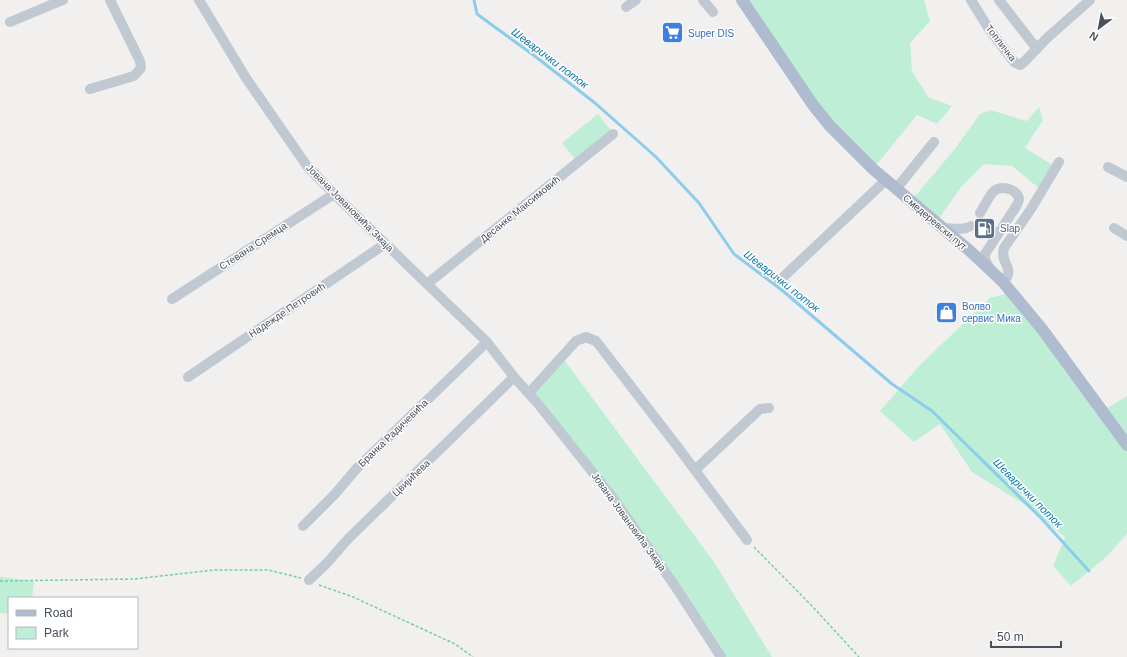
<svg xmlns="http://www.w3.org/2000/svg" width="1127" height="657" viewBox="0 0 1127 657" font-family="Arial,sans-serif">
	<rect width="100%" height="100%" fill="#f2efef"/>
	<path fill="#beefd6" d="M742 0H924L930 21 910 43 912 71 928 97 952 106 937 124 917 115 873 169 855 153Z
		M1039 107 1043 120 1025 148 1054 166 1040 189 1012 166 984 164 961 187 936 223 911 201 954 150 980 114 990 110 1027 121Z
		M598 114 612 132 576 160 562 143Z
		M1013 292 1103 411 1127 396V534L1106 557 1071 586 1053 566 1065 537 1024 504 972 472 940 424 914 442 880 411 920 365 990 298Z
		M562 357 714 562 772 657H720L717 650 529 393Z
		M0 577 34 581 32 598H9V614L0 613Z"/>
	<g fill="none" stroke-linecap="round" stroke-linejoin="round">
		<path stroke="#8ccdeb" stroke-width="3" d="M474 0 477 14 536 57 595 103 656 157 699 203 734 254 783 291 892 384 932 411 1041 518 1089 571"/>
		<path stroke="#d0cfd2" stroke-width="10" stroke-dasharray="10 5" stroke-linecap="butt" d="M976 220 994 232"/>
		<path stroke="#76cdac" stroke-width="1.5" stroke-dasharray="3 2" stroke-linecap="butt" d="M754 547 812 606 859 657
			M0 581 134 579 214 570H268L301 578
			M319 585 353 597 455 644 473 657"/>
		<path stroke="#c0c8d1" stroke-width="10" d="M199 0 246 78 307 166 334 194 487 342 514 377 539 405 613 498 675 586 721 657
			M703 0 713 12
			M971 0 989 29 1014 62 1020 65 1025 61 1047 38 1090 0
			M999 0 1037 49
			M626 7 636 0
			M10 22 63 0
			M90 89 134 76 141 68 140 61 110 0
			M1108 167 1127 177
			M896 189 934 142
			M980 213C984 207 990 194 994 191 1002 185 1017 189 1019 199 1019 199 1018 205 1017 205L985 254V259L989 268
			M943 228C953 228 962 231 971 226
			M1114 228 1127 236
			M779 281 886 180
			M1003 282C1017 268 999 264 1004 248L1031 209 1059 162
			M427 284 613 134
			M172 299 334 194
			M188 377 385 244
			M529 393 576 341 586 337 596 341 677 446 747 540
			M695 470 760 409 769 408
			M303 526 335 494 357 468 487 342
			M309 580 326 564 349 538 514 377"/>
		<path stroke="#afbbce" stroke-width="12" d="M742 0 813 105 830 126 873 169 970 251 1003 282 1042 329 1127 445"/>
	</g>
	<defs>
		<symbol id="supermarket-square" viewBox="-11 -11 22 22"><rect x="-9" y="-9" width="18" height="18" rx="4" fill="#3f7fe0" stroke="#fff"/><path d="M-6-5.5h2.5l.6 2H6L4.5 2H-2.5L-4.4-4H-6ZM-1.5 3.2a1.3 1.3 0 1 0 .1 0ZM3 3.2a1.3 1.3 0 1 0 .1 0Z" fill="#fff"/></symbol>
		<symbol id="fuel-square" viewBox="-11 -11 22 22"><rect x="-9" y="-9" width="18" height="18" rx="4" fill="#5c6f8a" stroke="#fff"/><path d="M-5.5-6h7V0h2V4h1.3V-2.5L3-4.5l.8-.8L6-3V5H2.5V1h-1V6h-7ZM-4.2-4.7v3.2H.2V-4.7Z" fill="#fff"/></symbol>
		<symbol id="shop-square" viewBox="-11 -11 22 22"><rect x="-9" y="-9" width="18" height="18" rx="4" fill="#3f7fe0" stroke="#fff"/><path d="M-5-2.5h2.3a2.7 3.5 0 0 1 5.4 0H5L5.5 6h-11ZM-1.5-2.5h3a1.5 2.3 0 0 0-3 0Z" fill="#fff"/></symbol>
	</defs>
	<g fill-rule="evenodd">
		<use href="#supermarket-square" x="660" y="20" width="25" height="25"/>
		<use href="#fuel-square" x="972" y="216" width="25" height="25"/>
		<use href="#shop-square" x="934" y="300" width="25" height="25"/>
	</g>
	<g text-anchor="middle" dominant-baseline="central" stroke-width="3" stroke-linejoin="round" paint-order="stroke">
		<g font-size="10" fill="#366cbe" stroke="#fff" text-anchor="start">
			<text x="688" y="33">Super DIS</text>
			<text x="962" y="306">Волво<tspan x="962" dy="12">сервис Мика</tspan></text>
		</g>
		<g font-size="10" fill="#47505d" stroke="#fff">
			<text transform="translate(1001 43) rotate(52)">Топличка</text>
			<text transform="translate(350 208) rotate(45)">Јована Јовановића Змаја</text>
			<text transform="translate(520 209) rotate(-39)">Десанке Максимовић</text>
			<text transform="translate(935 222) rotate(40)">Смедеревски пут</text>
			<text transform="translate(253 246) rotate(-33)">Стевана Сремца</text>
			<text transform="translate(287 310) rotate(-34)">Надежде Петровић</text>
			<text transform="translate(393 433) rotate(-44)">Бранка Радичевића</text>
			<text transform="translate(411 478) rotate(-44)">Цвијићева</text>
			<text transform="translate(629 522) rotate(54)">Јована Јовановића Змаја</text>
		</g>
		<g font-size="10" fill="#4e5e75" stroke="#fff" text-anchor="start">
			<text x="1000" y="228">Slap</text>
		</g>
		<g font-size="11" font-style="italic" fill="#0d77a9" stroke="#fff">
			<text transform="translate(550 58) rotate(37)">Шеварички поток</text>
			<text transform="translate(782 281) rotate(38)">Шеварички поток</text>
			<text transform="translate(1028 493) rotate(45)">Шеварички поток</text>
		</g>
	</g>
	<rect x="8" y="597" width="130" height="52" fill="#ffffff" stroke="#b5b9be"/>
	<rect x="16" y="610" width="20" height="6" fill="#afbbce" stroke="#b5b9be"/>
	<text x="44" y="617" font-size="12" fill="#47505d">Road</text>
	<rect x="16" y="627" width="20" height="12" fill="#beefd6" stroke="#b5b9be"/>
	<text x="44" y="637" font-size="12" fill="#47505d">Park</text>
	<g transform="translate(1099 28) rotate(212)" stroke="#ffffff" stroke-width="3" paint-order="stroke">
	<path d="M0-3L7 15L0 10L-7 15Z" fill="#47505d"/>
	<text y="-6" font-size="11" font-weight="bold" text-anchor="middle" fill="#47505d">N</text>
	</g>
	<path d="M991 641v6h70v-6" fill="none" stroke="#47505d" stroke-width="2"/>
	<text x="997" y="641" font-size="12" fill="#47505d" stroke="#ffffff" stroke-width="3" paint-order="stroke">50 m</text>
</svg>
